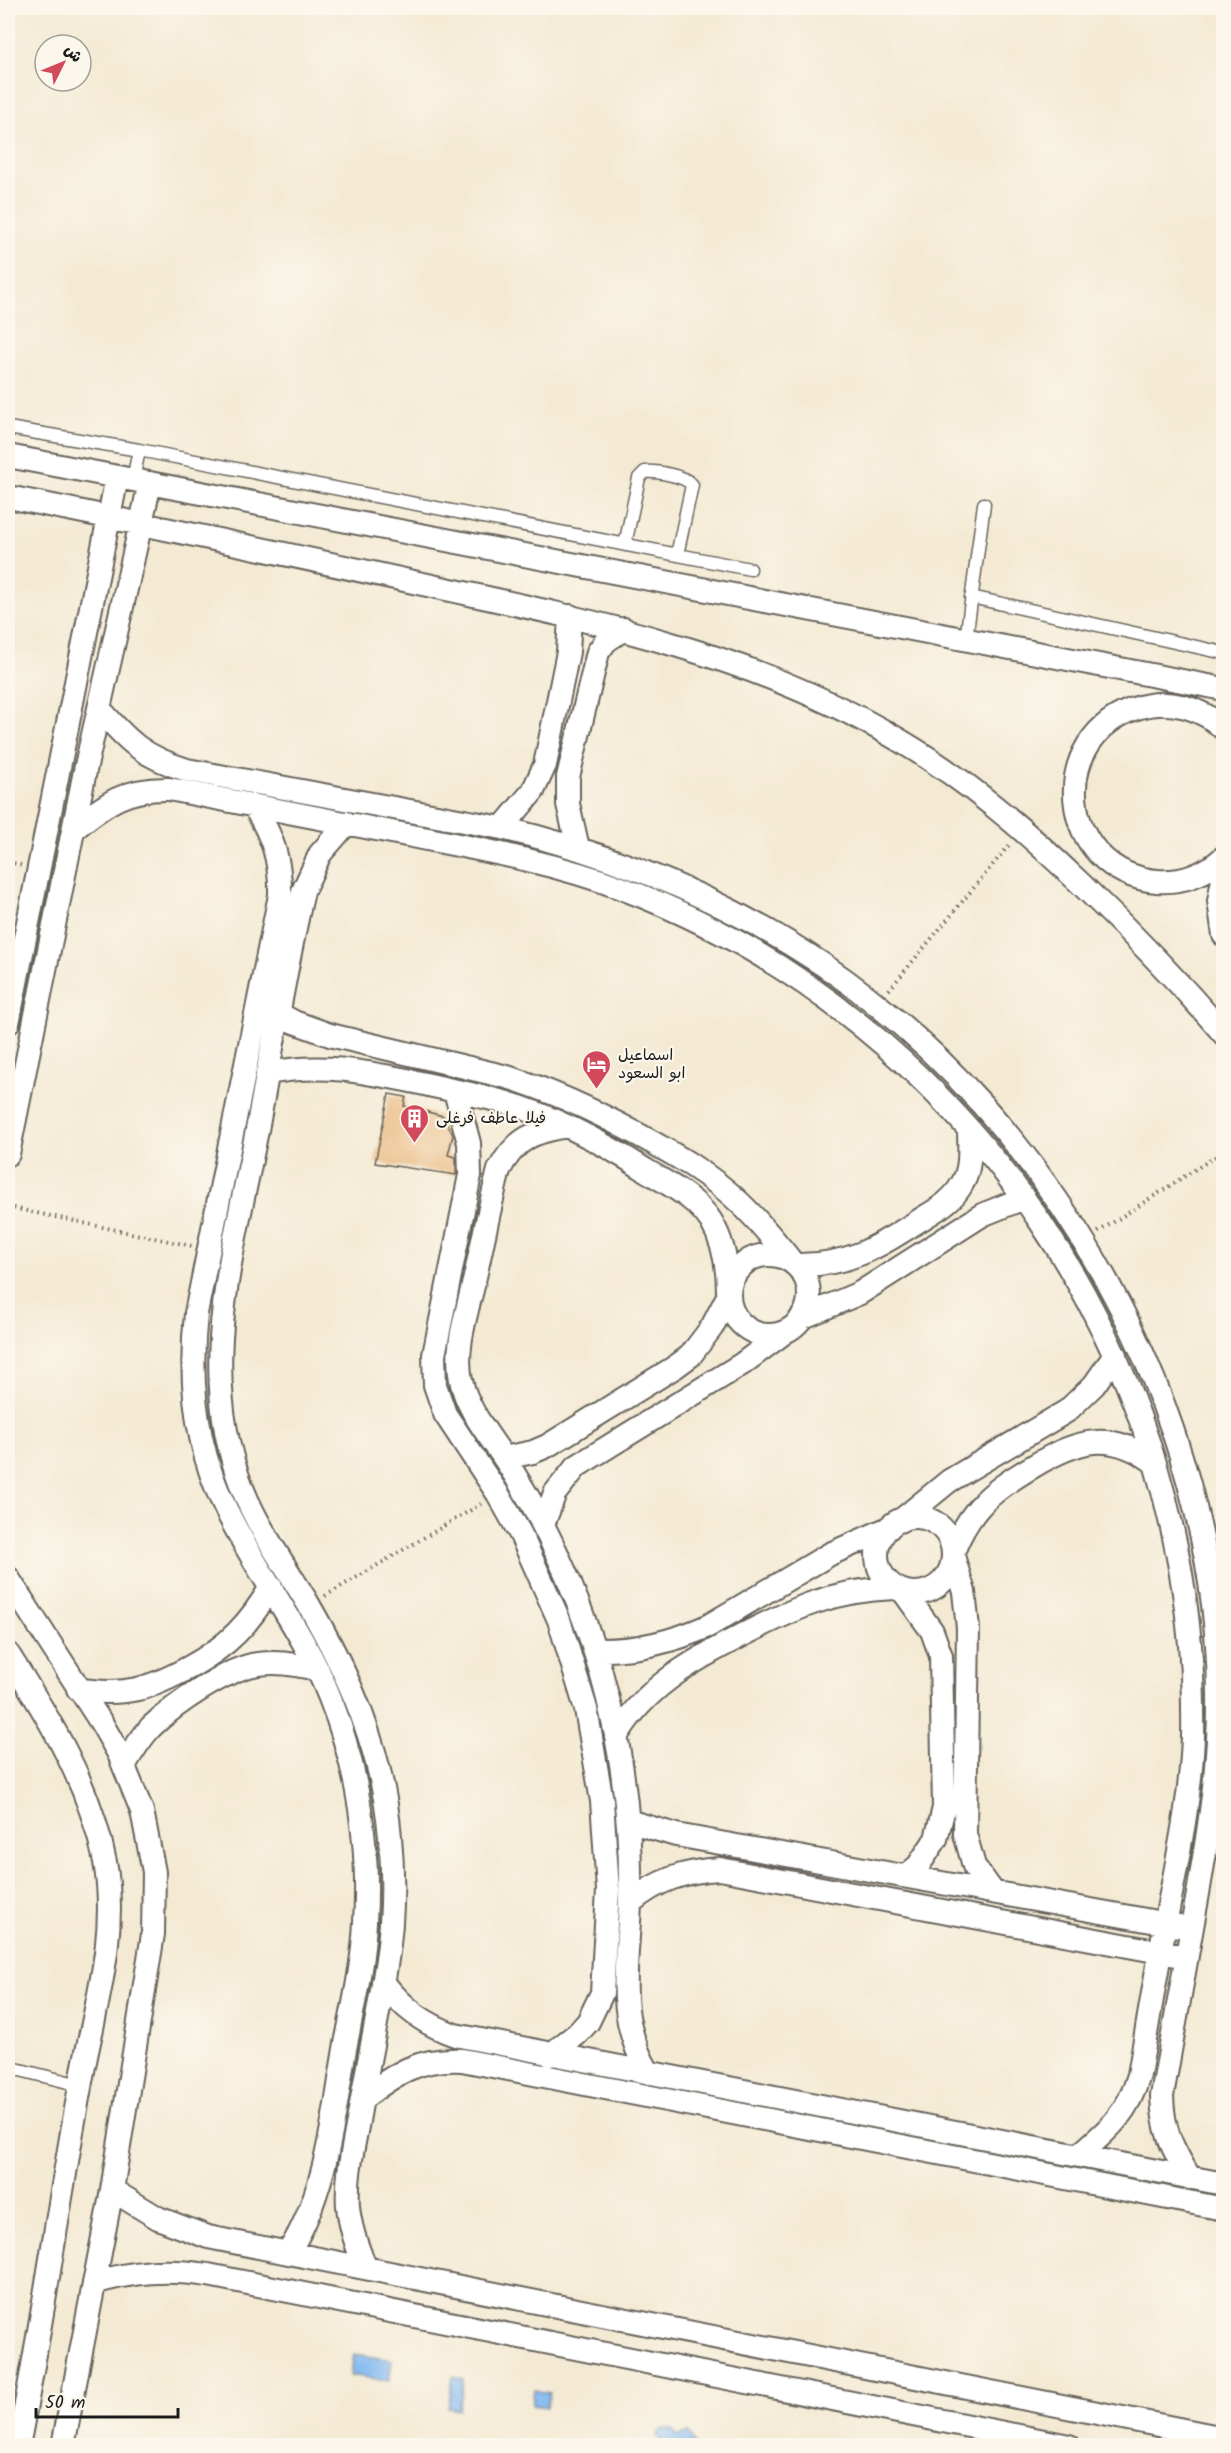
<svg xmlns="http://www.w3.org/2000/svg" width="1231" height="2453" viewBox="0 0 1231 2453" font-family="Kalam,'Playpen Sans Arabic',sans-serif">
	<rect width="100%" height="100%" fill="#fbf7ec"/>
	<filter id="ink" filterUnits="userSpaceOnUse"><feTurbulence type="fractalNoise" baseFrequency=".0167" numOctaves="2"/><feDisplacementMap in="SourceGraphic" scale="12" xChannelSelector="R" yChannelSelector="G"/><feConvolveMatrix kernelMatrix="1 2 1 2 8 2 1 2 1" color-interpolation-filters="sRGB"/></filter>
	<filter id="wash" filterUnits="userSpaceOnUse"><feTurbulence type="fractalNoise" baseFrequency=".008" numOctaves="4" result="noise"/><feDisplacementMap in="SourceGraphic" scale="24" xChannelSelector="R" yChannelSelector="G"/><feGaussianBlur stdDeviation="1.35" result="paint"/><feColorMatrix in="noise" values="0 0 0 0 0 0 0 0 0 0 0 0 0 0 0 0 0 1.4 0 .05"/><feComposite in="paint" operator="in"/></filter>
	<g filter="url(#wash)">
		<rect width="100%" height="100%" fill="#f4ead4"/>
		<path fill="#81b8f0" stroke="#4e6a86" stroke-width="1.5" d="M354 2354 392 2360 389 2381 351 2375Z
			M453 2377 464 2379 459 2410 448 2408Z
			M534 2390 550 2393 547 2407 532 2405Z
			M662 2429H672L678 2436 689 2433 696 2444 663 2445 657 2435Z"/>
		<g id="blocks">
			<path fill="#e9b980" d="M389 1094 406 1097 404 1106 443 1116 453 1135 448 1155 456 1157V1175L375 1163Z"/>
		</g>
	</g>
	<g filter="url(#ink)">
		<use href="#blocks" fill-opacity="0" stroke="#68645c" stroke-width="1.5"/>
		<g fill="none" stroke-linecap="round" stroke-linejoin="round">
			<defs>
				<path id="service" d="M8 428 139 450 750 569
					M133 480 139 450
					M625 545 639 478 645 472C656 471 686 476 692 485L677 555
					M971 597 1224 653
					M966 639 984 504
					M8 2067 80 2085"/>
				<path id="minor" d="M8 456 1224 689
					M8 497C145 524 281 553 418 583 584 619 751 652 899 740 967 780 1025 830 1082 885 1131 932 1179 982 1224 1034
					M99 708C128 742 144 757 187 770L502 828C616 855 724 899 822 964 1056 1122 1216 1410 1219 1694 1220 1760 1210 1823 1199 1888 1187 1957 1174 2026 1162 2096 1163 2131 1172 2148 1190 2178
					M1224 729C1202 708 1170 698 1140 707 1044 735 1058 872 1157 881 1182 883 1206 874 1224 857
					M253 805C272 834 281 861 280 895L196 1313C189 1379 195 1446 225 1507 256 1573 303 1629 330 1698 358 1768 370 1847 365 1922 363 1965 353 2007 345 2049 333 2119 327 2192 288 2253
					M347 823 320 854 303 891C285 970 272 1050 257 1130 234 1250 195 1371 243 1490 259 1530 285 1565 307 1602 349 1674 383 1752 390 1837 394 1880 393 1923 386 1966 378 2017 367 2069 358 2121 353 2149 346 2177 348 2206 350 2228 357 2248 366 2268
					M502 828 533 791 545 765 568 652 570 616
					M74 829C106 803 126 788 169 789 250 804 331 820 412 836 484 850 555 863 624 889 971 1021 1200 1366 1193 1736 1191 1797 1178 1856 1167 1915 1157 1968 1148 2022 1139 2075 1128 2114 1108 2130 1079 2155
					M578 848 568 804V777L598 652 606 641 624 629
					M1224 874 1219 901 1224 935
					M279 1014 294 1022 330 1035 507 1077C553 1091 595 1111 637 1134 674 1154 710 1174 740 1203 759 1221 776 1242 792 1262
					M8 1023 117 477
					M267 1073C323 1063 361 1071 416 1082 445 1089 475 1094 504 1102 556 1117 602 1142 647 1171 670 1185 696 1198 711 1221 724 1243 728 1266 728 1291
					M455 1091 469 1143 470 1175 434 1355 435 1385 445 1414 498 1494 521 1535 559 1620 586 1709 602 1801 608 1890 602 1993 588 2022 577 2034 550 2055
					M567 1126C533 1132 516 1138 499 1170 490 1205 483 1241 475 1277 468 1310 454 1347 461 1380 467 1409 486 1431 502 1455 513 1471 522 1487 532 1504 576 1585 607 1673 621 1764 628 1810 631 1856 630 1902 628 1965 614 2016 649 2073
					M8 1154 86 766 150 483
					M729 1295a40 40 0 1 1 80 0a40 40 0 1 1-80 0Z
					M796 1265C849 1266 878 1247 920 1220 936 1210 953 1201 962 1184 972 1167 969 1148 969 1129
					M801 1318 860 1293 982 1215 1024 1198
					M504 1458 533 1452 547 1446 675 1367 690 1356 712 1327 728 1296
					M877 1555a38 38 0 1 1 76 0a38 38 0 1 1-76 0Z
					M900 1521 949 1481 1067 1411 1094 1385 1115 1355
					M543 1525 555 1493 577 1466 742 1364 785 1332
					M953 1552C970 1508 993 1490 1032 1467 1077 1440 1110 1429 1155 1463
					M953 1556 964 1592 968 1628 965 1834 974 1866 993 1892
					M8 1578 102 1724 119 1754 142 1811 154 1872 153 1934 112 2190 63 2446
					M903 1591 932 1631 941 1656 944 1808 936 1839 918 1866 906 1876
					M595 1650C635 1651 672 1642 708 1626L830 1554 889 1528
					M8 1654C50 1719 90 1785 105 1862 119 1938 93 2013 80 2087 58 2206 42 2327 18 2446
					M78 1689C124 1697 150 1689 190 1667 228 1646 249 1624 271 1587
					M616 1737C644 1689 687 1664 735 1639 791 1610 830 1590 895 1588
					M124 1766C132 1752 140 1739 151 1727 174 1705 227 1668 258 1664 279 1661 298 1664 318 1670
					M628 1821 676 1835 1179 1926
					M630 1903C657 1880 685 1871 720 1869L1176 1955
					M383 1982C403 2008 424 2024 455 2035L1224 2184
					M362 2099C396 2073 418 2058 462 2060L1224 2209
					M112 2190 158 2218 208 2237 1224 2438
					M94 2283C133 2271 168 2269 208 2275L1069 2446"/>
			</defs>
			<use href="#service" stroke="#68645c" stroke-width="15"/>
			<use href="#minor" stroke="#68645c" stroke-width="26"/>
			<path stroke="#68645c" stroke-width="4" stroke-dasharray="1.5 4.5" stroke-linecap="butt" d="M8 862 21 865
				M889 990 1010 844
				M8 1207 192 1246
				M1098 1232 1224 1151
				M325 1596 481 1504"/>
			<use href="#service" stroke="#fff" stroke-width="12"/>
			<use href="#minor" stroke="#fff" stroke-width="22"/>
		</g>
	</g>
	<defs>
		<symbol id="hotel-pin" viewBox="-11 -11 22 30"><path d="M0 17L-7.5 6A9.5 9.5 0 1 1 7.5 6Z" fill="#d1495b" stroke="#fbf7ec"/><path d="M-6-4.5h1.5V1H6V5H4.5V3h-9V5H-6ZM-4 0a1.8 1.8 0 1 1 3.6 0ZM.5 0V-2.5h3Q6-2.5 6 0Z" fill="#fff"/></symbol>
		<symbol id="building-pin" viewBox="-11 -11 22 30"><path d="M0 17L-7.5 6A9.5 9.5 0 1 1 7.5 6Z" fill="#d1495b" stroke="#fbf7ec"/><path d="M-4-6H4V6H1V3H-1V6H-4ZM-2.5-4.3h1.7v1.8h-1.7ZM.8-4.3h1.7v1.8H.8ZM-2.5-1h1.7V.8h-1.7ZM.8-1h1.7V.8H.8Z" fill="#fff"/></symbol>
	</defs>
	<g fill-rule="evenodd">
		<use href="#hotel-pin" x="580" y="1048" width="33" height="45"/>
		<use href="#building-pin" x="398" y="1102" width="33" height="45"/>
	</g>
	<g text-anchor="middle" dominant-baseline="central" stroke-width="4.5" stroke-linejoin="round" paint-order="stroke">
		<g font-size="16" fill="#1c1c1c" stroke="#fbf7ec" text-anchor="start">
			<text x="618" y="1055">اسماعيل<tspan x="618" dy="18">ابو السعود</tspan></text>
			<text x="436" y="1118">فيلا عاطف فرغلى</text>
		</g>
	</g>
	<rect width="1231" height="2453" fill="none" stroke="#fbf7ec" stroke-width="30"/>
	<g transform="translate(63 63) rotate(47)"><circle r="28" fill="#fbf7ec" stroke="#a29f99" stroke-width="1.5"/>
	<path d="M0-4.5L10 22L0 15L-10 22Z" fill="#d1495b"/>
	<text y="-9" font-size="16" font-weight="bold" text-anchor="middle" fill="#1c1c1c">ش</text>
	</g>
	<path d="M36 2408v9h142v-9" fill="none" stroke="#1c1c1c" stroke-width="3"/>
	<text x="45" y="2408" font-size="18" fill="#1c1c1c" stroke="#fbf7ec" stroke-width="4.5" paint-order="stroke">50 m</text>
</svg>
